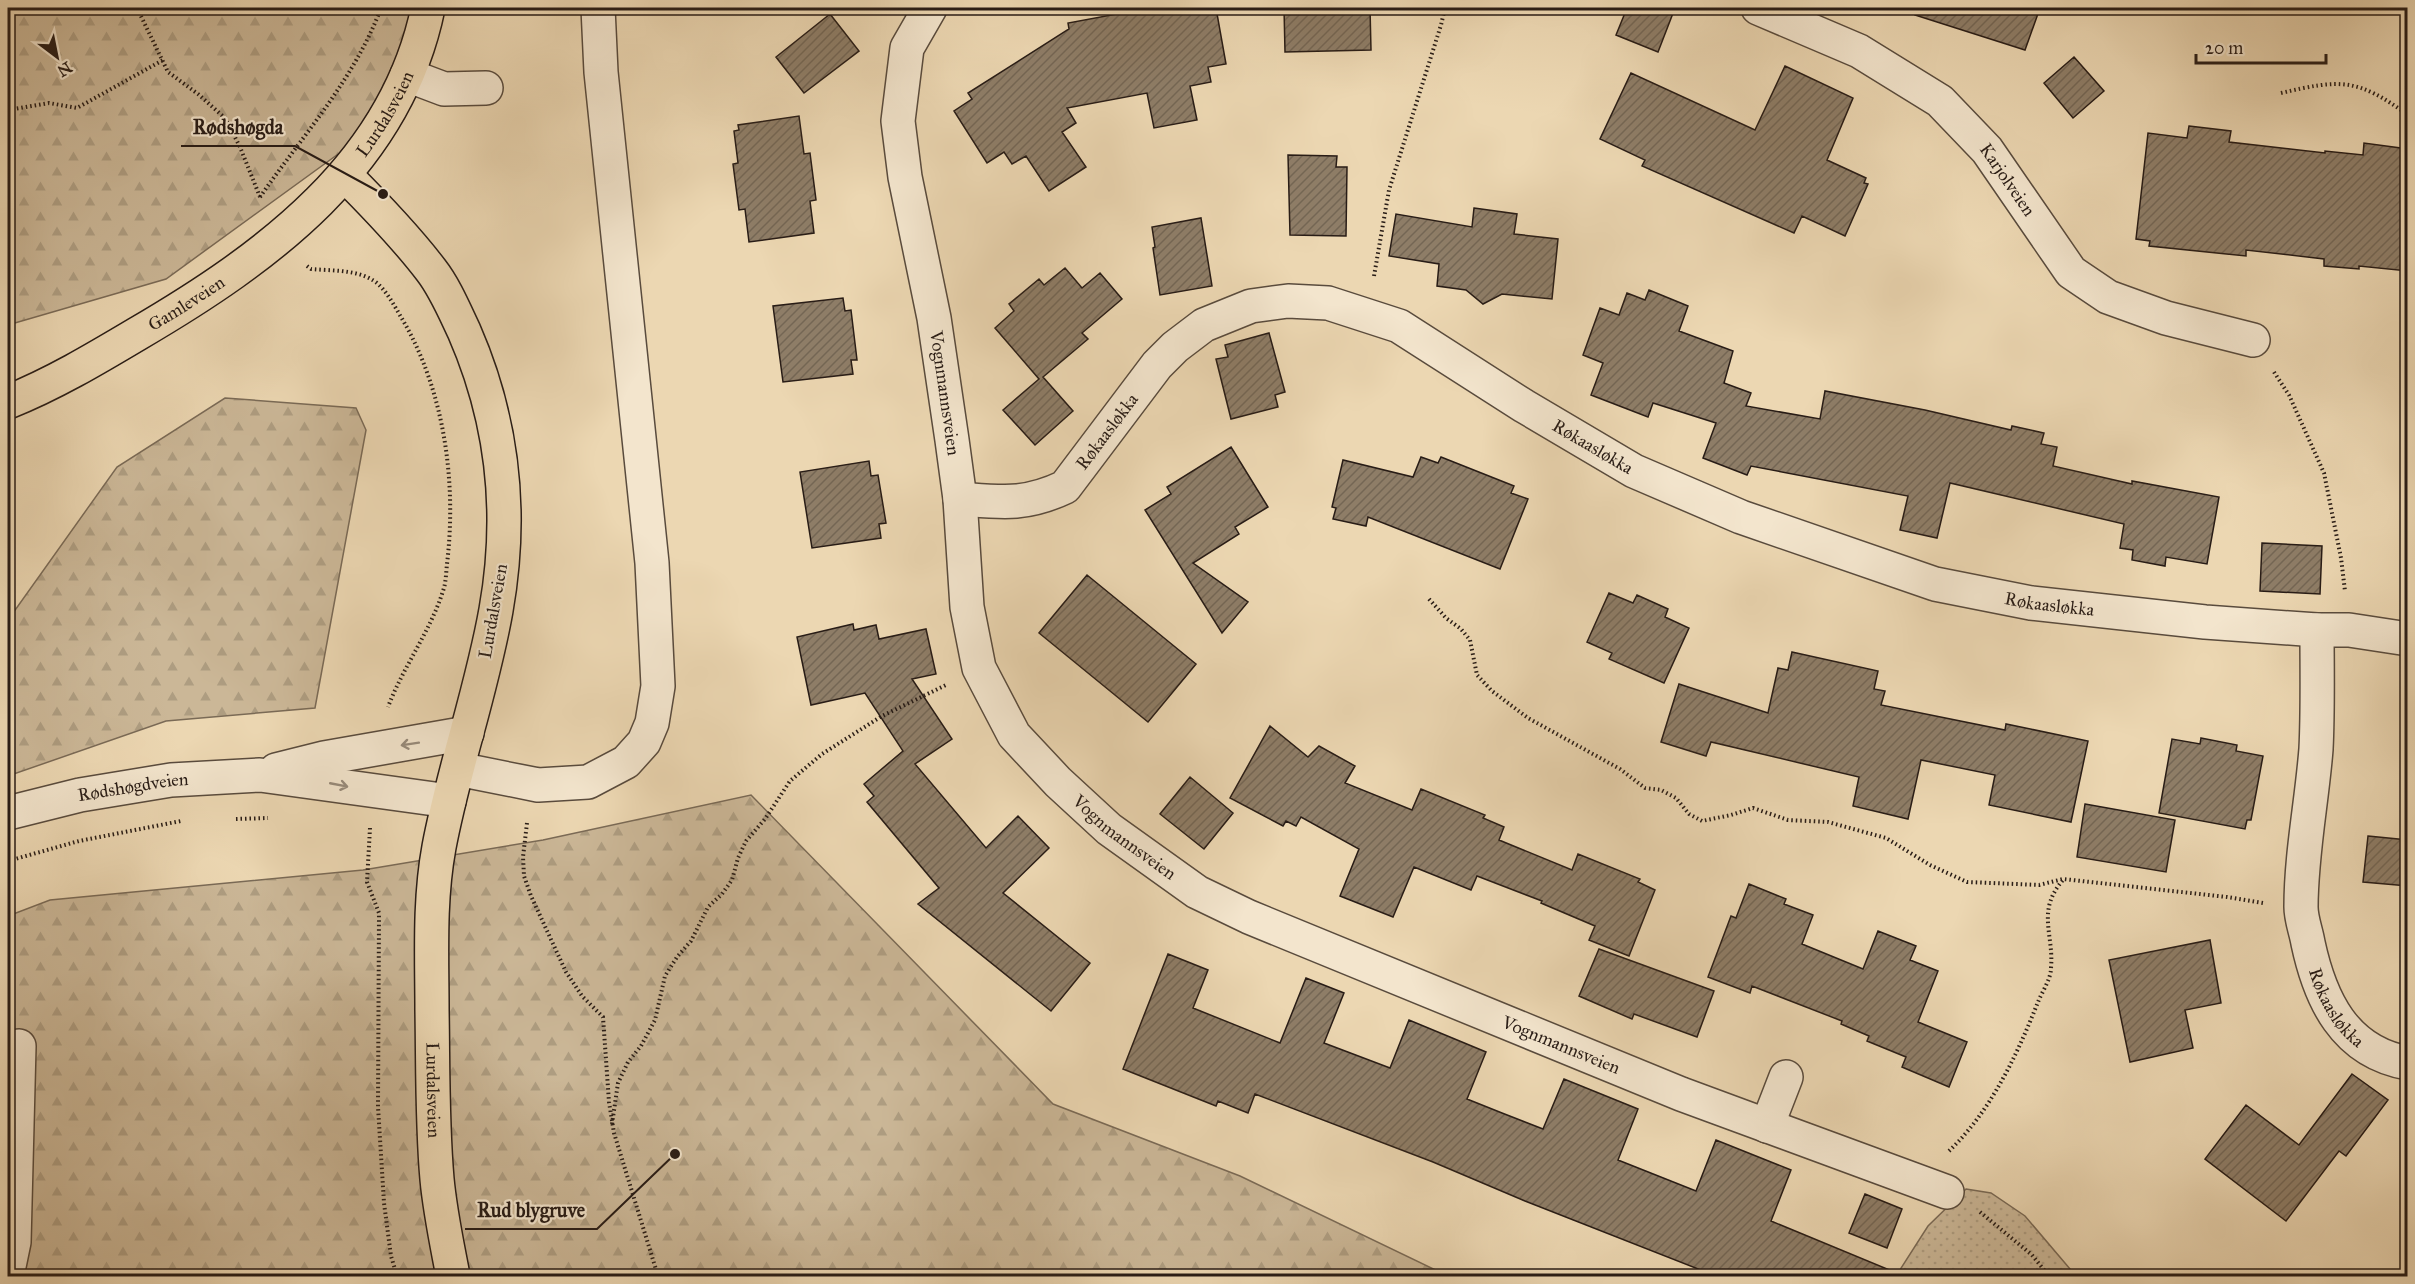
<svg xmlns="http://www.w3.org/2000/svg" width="2415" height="1284" viewBox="0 0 2415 1284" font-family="'IM FELL Great Primer',serif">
	<defs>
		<pattern id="forest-firs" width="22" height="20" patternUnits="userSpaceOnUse" patternTransform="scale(1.5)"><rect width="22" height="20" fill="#cbb797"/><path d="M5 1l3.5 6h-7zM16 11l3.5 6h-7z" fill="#ae9d81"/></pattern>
		<pattern id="park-dots" width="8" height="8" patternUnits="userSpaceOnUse" patternTransform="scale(1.5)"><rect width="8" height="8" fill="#cbb797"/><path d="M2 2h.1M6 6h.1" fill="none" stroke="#ae9d81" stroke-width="1.8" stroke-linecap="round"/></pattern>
		<pattern id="building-hatch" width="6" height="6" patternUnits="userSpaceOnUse" patternTransform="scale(1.5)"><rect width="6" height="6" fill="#8e7d67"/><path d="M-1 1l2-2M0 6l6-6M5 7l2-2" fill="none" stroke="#746654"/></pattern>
	</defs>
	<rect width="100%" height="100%" fill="#ecd7b2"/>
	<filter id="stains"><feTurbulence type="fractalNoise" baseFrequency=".00333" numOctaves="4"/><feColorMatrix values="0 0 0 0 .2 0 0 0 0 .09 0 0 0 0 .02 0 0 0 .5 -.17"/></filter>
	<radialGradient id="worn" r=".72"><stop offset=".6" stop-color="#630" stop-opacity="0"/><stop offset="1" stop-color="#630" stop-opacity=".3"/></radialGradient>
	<path fill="url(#forest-firs)" stroke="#7a6a56" stroke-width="1.5" d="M8 8H409L414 99 166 279 8 325Z
		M225 398 356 408 366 430 315 708 166 721 8 776V620L117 467Z
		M751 795 1053 1104 1240 1176 1448 1276H8V916L50 900 363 870 543 840Z"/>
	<path fill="url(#park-dots)" stroke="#7a6a56" stroke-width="1.5" d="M1966 1189 1991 1193 2025 1216 2076 1276H1896L1928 1226Z"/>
	<path fill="url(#building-hatch)" stroke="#281c16" stroke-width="1.5" d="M1149 8H1216L1226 64 1208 67 1211 82 1190 86 1197 120 1154 128 1147 93 1067 108 1076 123 1062 132 1086 167 1049 191 1026 156 1012 164 1004 152 987 163 954 111 972 99 968 93 1069 29 1068 23Z
		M1284 8H1370L1371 50 1285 52Z
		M1627 8H1675L1658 52 1616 35Z
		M1917 8H2040L2025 50 1915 15Z
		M830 14 859 51 804 93 776 57Z
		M2074 57 2104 91 2073 118 2044 83Z
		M1785 66 1853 98 1827 160 1866 178 1864 183 1868 184 1845 236 1802 216 1794 233 1642 166 1645 160 1600 139 1631 73 1755 130Z
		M799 116 804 154 810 153 816 200 810 201 814 233 749 242 745 209 739 210 733 164 738 163 734 131 739 130 738 125Z
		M2189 126 2231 131 2229 142 2325 153V151L2363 155 2364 143 2408 149V271L2359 266V269L2324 266V259L2246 250V256L2149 246 2150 241 2136 239 2148 133 2187 138Z
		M1288 155 1337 156 1336 167H1347L1346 236 1290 235Z
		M1474 208 1517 214 1514 234 1558 239 1552 299 1502 294 1483 304 1466 290 1437 286 1439 264 1389 256 1396 214 1472 227Z
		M1201 218 1212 286 1160 295 1153 248 1155 247 1152 227Z
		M1065 268 1082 288 1100 273 1122 299 1082 333 1088 339 1043 377 1073 411 1035 445 1003 410 1039 379 995 328 1014 311 1009 304 1039 279 1044 285Z
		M1649 290 1688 306 1679 331 1733 351 1724 383 1751 393 1746 406 1820 419 1825 391 1925 410 2011 430 2012 426 2044 433 2041 444 2057 447 2053 466 2132 484V481L2219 497 2207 564 2166 557 2165 566 2132 560 2133 550 2120 548 2124 524 1950 483 1937 538 1900 530 1908 496 1751 466 1747 475 1703 458 1716 423 1653 403 1648 417 1591 395 1603 363 1583 355 1600 308 1619 315 1627 293 1645 300Z
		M843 298 845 311 851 310 857 360H851L853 374 783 382 773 306Z
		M1269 333 1285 392 1275 395 1278 407 1231 419 1216 359 1228 357 1225 345Z
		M1231 447 1268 507 1235 527 1239 534 1193 563 1248 602 1222 633 1145 510 1171 494 1167 487Z
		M1421 457 1438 463 1441 457 1514 486 1511 493 1528 499 1500 569 1368 517 1366 526 1333 519 1336 508 1332 507 1343 460 1413 477Z
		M869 461 871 476 878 475 886 523 879 524 881 538 812 548 800 472Z
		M2262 543 2322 546 2320 594 2260 591Z
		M1087 575 1196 664 1148 722 1039 633Z
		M1609 593 1633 603 1637 595 1668 609 1665 617 1689 628 1664 683 1609 659 1612 653 1587 642Z
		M853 624 854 630 876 625 879 639 926 629 936 674 912 679 952 739 915 764 986 848 1018 816 1049 848 1003 893 1090 963 1051 1011 918 904 939 888 867 802 874 796 864 784 903 751 865 693 811 705 797 637Z
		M1792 652 1878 671 1874 689 1885 691 1881 705 2005 730 2006 724 2088 741 2071 822 1989 805 1995 775 1921 760 1908 819 1853 806 1859 777 1711 742 1706 756 1661 742 1679 684 1768 713 1778 668 1788 670Z
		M1270 726 1308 757 1319 746 1355 766 1345 783 1412 810 1421 789 1485 815 1483 818 1504 827 1499 840 1572 870 1578 854 1640 879 1638 882 1655 890 1629 956 1589 940 1595 926 1541 903 1542 901 1477 876 1471 890 1414 867 1393 917 1340 896 1359 849 1301 817 1296 826 1286 821 1283 826 1230 798Z
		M2201 738 2237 745 2236 751 2263 756 2251 820H2247L2245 829 2159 813 2172 739 2200 744Z
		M1190 777 1233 813 1204 849 1160 814Z
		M2085 804 2175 820 2166 872 2077 857Z
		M2368 836 2408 840V886L2363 882Z
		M1749 884 1786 899 1784 904 1813 915 1802 944 1863 969 1878 931 1916 946 1910 960 1938 971 1918 1022 1967 1042 1949 1087 1902 1067 1906 1057 1867 1041 1869 1036 1841 1024 1842 1021 1752 986 1750 993 1708 977 1731 916 1736 918Z
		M2210 940 2221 1003 2185 1010 2193 1048 2130 1062 2109 960Z
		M1599 949 1714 991 1697 1037 1634 1014 1632 1019 1579 996Z
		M1168 954 1208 970 1193 1008 1280 1043 1306 978 1344 993 1324 1043 1390 1068 1409 1020 1486 1052 1467 1099 1502 1113 1543 1129 1564 1079 1638 1109 1618 1160 1696 1191 1716 1140 1791 1170 1771 1221 1904 1276H1716L1525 1201 1433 1162 1255 1094 1248 1113 1218 1101 1216 1106 1123 1069Z
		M2352 1074 2388 1100 2346 1156 2339 1151 2286 1221 2205 1159 2246 1105 2299 1145Z
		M1865 1194 1902 1209 1887 1248 1849 1233Z"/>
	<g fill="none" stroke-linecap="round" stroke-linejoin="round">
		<defs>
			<g id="minor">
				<path id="s1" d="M930 8 907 48 898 121 905 177 934 318 952 440 960 499 967 607 979 668 1014 735 1058 782 1109 829 1197 892 1249 917 1681 1094 1947 1192"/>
				<path id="s2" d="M1758 8 1859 51 1940 101 1987 150 2071 272 2108 297 2166 318 2253 340"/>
				<path d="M407 75 444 89 486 88"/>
				<path id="s3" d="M960 499C1002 502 1025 506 1065 487L1157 365 1175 347 1204 325 1251 306 1288 301 1328 303 1399 326 1524 406 1634 471 1741 517 1935 584 2031 603 2205 622 2317 630H2349L2408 639"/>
				<path id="s4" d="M2317 630C2317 670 2318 709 2316 749 2312 801 2301 854 2301 907 2301 919 2306 931 2308 943 2320 999 2344 1052 2408 1063"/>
				<path d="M458 769 538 785 588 782 626 762 644 742 652 723 658 686 652 563 601 72 598 8"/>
				<path d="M276 770 324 758 467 733"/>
				<path id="s5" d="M8 813 80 795 171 780 260 775 449 801"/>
				<path d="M1767 1126 1786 1077"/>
				<path d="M8 1271 14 1242 19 1046"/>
			</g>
			<g id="major">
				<path id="s6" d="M345 175C375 205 405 236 431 270 445 288 454 310 464 331 503 420 513 514 496 610 482 690 454 767 439 847 429 901 432 956 432 1010 433 1066 432 1123 437 1179 440 1212 447 1244 453 1276"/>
				<path id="s7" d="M8 402C53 384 95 359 137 334 267 258 396 164 428 8"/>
			</g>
		</defs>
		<use href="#minor" stroke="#594b3d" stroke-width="36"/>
		<use href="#major" stroke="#281c16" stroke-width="36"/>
		<path stroke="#281c16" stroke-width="4" stroke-dasharray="1.5 3" stroke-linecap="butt" d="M137 8 168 72 198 94 225 118 240 147 260 197
			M2281 93C2341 79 2357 78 2408 115
			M8 110 49 103 77 108 163 60
			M260 197C303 135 354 80 381 8
			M307 266 311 269C332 271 359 269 377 283 387 292 394 305 401 317 444 389 457 481 447 564 446 573 446 583 443 591 430 632 403 667 388 707
			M1374 276 1389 190 1441 25 1445 8
			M2274 372 2289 395 2324 473 2341 558 2345 591
			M1429 599 1446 618 1461 629 1470 640 1477 675 1492 691 1528 718 1620 769 1645 788 1661 790 1676 798 1689 814 1702 821 1731 815 1753 808 1788 820 1828 822 1886 838 1930 865 1967 882 2039 885 2063 879 2227 897 2263 903
			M236 819 268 818
			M527 823 523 857 524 876 531 896 566 972 582 996 603 1017 609 1102 614 1133 658 1276
			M370 828 367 882 379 913 378 1107 384 1203 391 1256 397 1276
			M8 861 79 841 181 821
			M612 1124 618 1083 628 1062 641 1046 655 1020 665 976 677 957 691 941 708 907 722 894 732 880 738 858 746 841 765 819 790 781 822 754 882 716 946 685
			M1949 1151C1991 1111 2017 1055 2038 1002 2042 992 2051 979 2051 968 2054 934 2036 911 2063 880
			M1980 1212 2032 1255 2049 1276"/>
		<use href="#minor" stroke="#f3e5cd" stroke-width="33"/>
		<use href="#major" stroke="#ecd7b2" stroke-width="33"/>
	</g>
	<defs><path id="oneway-shaft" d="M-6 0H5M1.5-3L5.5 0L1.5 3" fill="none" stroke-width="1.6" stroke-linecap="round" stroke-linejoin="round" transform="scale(1.5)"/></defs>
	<g stroke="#988b7b">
		<use href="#oneway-shaft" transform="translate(410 744) rotate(171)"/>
		<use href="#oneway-shaft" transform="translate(339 785) rotate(11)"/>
	</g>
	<g text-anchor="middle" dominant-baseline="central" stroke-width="4.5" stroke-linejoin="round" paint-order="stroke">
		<g font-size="18" fill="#281c16" stroke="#f3e5cd">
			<text stroke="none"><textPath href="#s7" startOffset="482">Lurdalsveien</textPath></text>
			<text stroke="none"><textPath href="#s2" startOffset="309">Karjolveien</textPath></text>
			<text stroke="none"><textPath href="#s7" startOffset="204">Gamleveien</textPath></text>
			<text stroke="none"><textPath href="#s1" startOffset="396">Vognmannsveien</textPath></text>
			<text stroke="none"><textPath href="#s3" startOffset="177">Røkaasløkka</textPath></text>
			<text stroke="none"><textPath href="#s3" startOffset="753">Røkaasløkka</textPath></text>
			<text stroke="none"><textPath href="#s3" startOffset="1239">Røkaasløkka</textPath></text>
			<text transform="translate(493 611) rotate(-80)">Lurdalsveien</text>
			<text stroke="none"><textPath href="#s5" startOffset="128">Rødshøgdveien</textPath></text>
			<text stroke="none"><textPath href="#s1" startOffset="900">Vognmannsveien</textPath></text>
			<text stroke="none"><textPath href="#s4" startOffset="386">Røkaasløkka</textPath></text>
			<text stroke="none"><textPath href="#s1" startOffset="1386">Vognmannsveien</textPath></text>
			<text stroke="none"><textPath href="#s6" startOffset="970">Lurdalsveien</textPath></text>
		</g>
	</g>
	<path fill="none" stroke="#281c16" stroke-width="2" d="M383 194L295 146H181M675 1154L597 1229H465"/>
	<g fill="#281c16" stroke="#f3e5cd" stroke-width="2">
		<circle cx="383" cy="194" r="6"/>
		<circle cx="675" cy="1154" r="6"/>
	</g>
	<g font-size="20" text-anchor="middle" font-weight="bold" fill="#281c16" stroke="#f3e5cd" stroke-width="4.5" stroke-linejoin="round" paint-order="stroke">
		<text x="238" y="134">Rødshøgda</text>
		<text x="531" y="1217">Rud blygruve</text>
	</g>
	<rect width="2415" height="1284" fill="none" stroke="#ecd7b2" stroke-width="30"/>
	<rect x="9" y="9" width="2397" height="1266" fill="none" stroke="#281c16" stroke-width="3"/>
	<rect x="15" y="15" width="2385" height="1254" fill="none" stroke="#281c16" stroke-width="1.5"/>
	<g transform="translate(57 57) rotate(148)" stroke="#f3e5cd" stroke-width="4.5" paint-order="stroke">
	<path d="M0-4.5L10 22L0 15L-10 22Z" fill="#281c16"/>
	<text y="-9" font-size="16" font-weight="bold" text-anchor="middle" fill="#281c16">N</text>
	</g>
	<path d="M2196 54v9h130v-9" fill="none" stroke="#281c16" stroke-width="3"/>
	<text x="2205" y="54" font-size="18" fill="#281c16" stroke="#f3e5cd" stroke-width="4.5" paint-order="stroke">20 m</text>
	<rect width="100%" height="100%" filter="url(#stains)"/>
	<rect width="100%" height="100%" fill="url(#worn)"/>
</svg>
